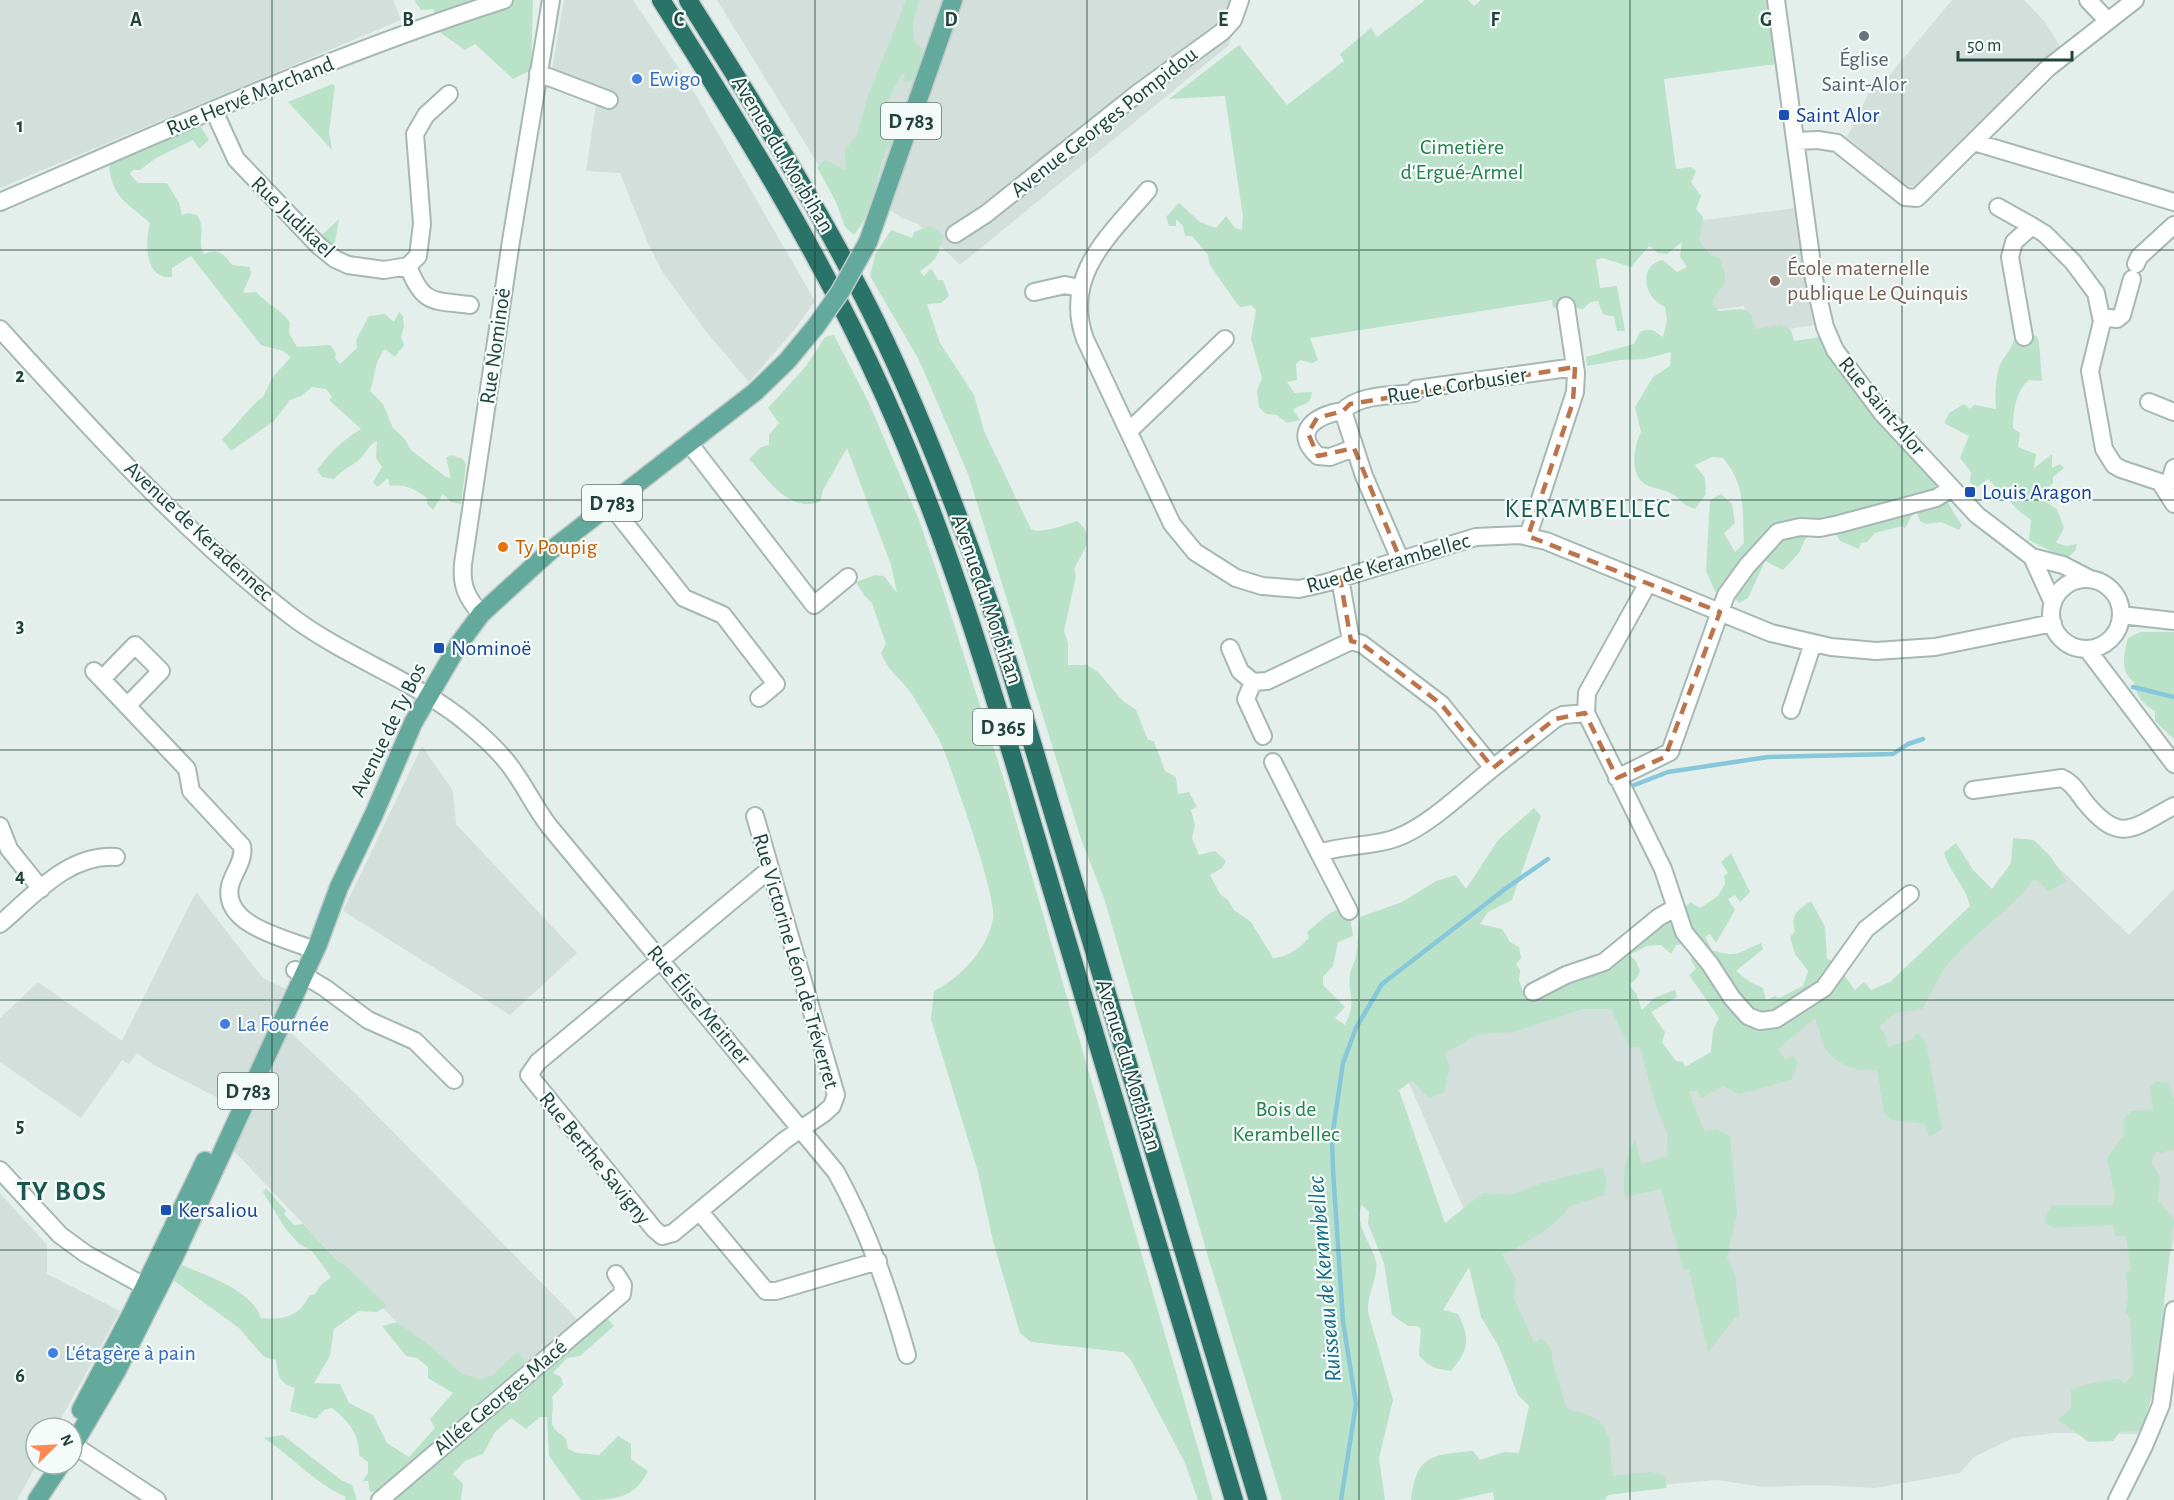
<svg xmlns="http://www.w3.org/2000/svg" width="2174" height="1500" viewBox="0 0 2174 1500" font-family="'Alegreya Sans',sans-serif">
	<rect width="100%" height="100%" fill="#e4efeb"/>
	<path fill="#d2dfda" d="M0 0H393L401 20 0 188Z
		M564 0H633L690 85 815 301 795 329 749 382 704 329 662 271 648 243 620 173 586 171 596 105 549 87Z
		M717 0H1238L1229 45 960 265 918 224 902 218 819 166Z
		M1952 0H2024L2045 22 2061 48 1918 186H1905L1847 137 1876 78 1888 83 1887 78Z
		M1795 208 1808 298 1815 325 1748 335 1744 306 1694 313 1682 223Z
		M422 746 453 791 456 824 577 953 510 1015 343 911Z
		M2040 850 2129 935 2174 889V1241L2165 1270 2144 1415 2138 1434 2054 1433 2013 1438 1974 1457 1960 1473 1875 1488 1817 1485 1764 1487 1716 1480 1608 1490 1465 1212 1409 1083 1419 1052 1529 1007 1614 964 1676 1086 1795 1014 1872 1004Z
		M196 892 263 978 304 998 289 1031 353 1091 579 1321 478 1408 233 1150 249 1114 156 1066 137 1053 129 1064 122 1060 81 1118 0 1062V1018L38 982 122 1041Z
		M0 1193 47 1245V1274L120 1311 56 1428H36L37 1464 17 1500H0Z"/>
	<path fill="#bae2c8" d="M414 0H533L531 70 513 79 475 44 465 50 441 33 433 9 421 10Z
		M906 0H919L913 24 914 41 923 50 916 79 903 83 905 73 901 75 885 106 901 115 892 146 887 148C873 180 877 207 854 235L845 227 836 202 817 167 825 160 846 170 845 150 857 135 868 96Z
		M1425 0H1468L1474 6 1481 0H1766L1776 64 1664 79 1676 169 1691 167 1696 171 1691 182 1701 196 1696 209 1703 217 1699 241 1711 256 1719 257C1729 285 1727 279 1712 301L1718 311 1742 309 1751 314 1755 329 1781 325 1791 330 1794 341 1820 337 1934 478C1944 494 1951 510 1962 525L1959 530 1941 522 1926 524 1920 521 1917 513 1913 514 1905 528 1902 526 1875 533 1867 542 1861 543 1859 549 1840 541 1830 524 1805 539 1799 553 1783 570 1765 561 1748 598 1739 603 1735 598 1736 595 1715 591 1706 571 1710 500 1721 494 1732 504 1735 523 1724 533 1735 552 1744 543C1742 509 1746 485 1723 458L1712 457 1695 465 1705 478 1706 494 1695 509C1678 503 1683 500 1672 494 1664 489 1653 489 1645 484 1629 475 1634 444 1641 432L1635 407 1653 377 1670 366 1671 352 1645 359 1620 360 1587 366 1586 357 1634 344 1640 332C1651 327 1654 331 1663 337L1667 321 1665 307C1644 299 1637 265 1663 260L1677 272 1687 267 1680 257 1682 242 1667 254 1658 253 1649 246 1631 267 1602 258 1596 260 1600 288 1617 286 1625 331H1617L1614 317 1603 314 1598 301 1590 302 1583 309 1576 308 1575 304 1553 308 1552 300 1310 338 1318 360 1312 363 1300 360 1296 364 1297 380 1287 382 1295 393 1312 392C1310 408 1302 402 1293 410L1300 420 1287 423 1277 415 1266 414 1259 407 1257 391 1262 378 1251 339 1256 310 1251 305 1241 307 1237 304 1210 265 1208 255 1192 236H1185L1183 226 1176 219V226H1169L1166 217 1179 203 1200 222 1216 228 1226 216 1235 228 1242 230 1243 217 1225 96 1169 99 1239 45 1287 105 1344 61 1340 54 1371 28 1377 37Z
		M332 84 335 86 329 132 332 150 288 102Z
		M190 125 201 127 209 140 199 149 193 140 156 158 140 170H133L130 174 138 183H167L179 203 182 215 188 213 197 215C207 230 196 241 204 254 217 248 224 253 232 265L250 267 251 274 243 293 256 292C267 304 282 310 290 323L289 333 297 347 330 345 336 353 335 358 340 364 357 348 356 340 369 316 385 314 394 322 399 312 403 316 404 327 401 337 404 345 395 357 385 349C372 366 377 373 370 391L383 404 393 428 404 438 411 450 446 477 451 478 446 458 451 455 463 459 466 465 461 504 451 502 443 494 433 510 427 504V498C414 489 406 484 390 486L388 478 377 487 373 482 382 467 376 458 377 441C369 444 366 453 360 459 355 464 343 469 334 479L322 477 317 470C329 453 343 440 361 429L329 400 332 397 326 389 312 387 301 396 290 400 274 421 231 451 222 439C233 430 253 402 263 397L272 378 291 357 283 351 261 345 191 256 172 268V277C144 280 145 241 150 223 127 202 113 199 109 167L117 158Z
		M339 219 334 248 321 236Z
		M930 226 943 235C939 257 936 260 920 271L924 276 930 269 932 270 938 280H943L949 296 941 303 927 304 940 343 974 395 984 431 1031 529C1043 534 1064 525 1077 521 1097 536 1082 553 1074 569L1076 576 1064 631 1068 643V665H1087L1098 672 1122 700 1136 710 1148 740 1154 741 1165 771 1176 777 1178 794 1189 792 1197 807 1191 810 1195 825 1192 838 1199 855 1215 851 1226 861 1222 868 1210 875 1220 894 1228 900 1234 910 1251 922 1273 958C1288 957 1298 949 1309 938L1307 932C1319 923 1327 912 1342 908L1350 916 1353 936 1338 942 1333 966 1323 977V985L1345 1007 1335 1018 1345 1025C1358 999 1347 996 1350 974 1351 968 1355 962 1356 956 1358 943 1358 930 1360 917L1402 902 1436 881 1456 875 1466 889 1498 840 1534 808 1541 816 1512 900 1488 912 1480 924 1502 929 1510 942 1519 947 1521 958 1516 964 1520 970 1519 981 1526 999 1550 990 1665 918 1684 940V944L1676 945 1671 954 1661 945 1647 946 1629 955 1636 961 1640 971 1637 978 1629 985 1636 993 1642 1010 1654 998 1675 990 1677 997 1651 1012 1665 1032 1662 1042 1676 1061 1683 1062 1685 1067 1711 1052 1713 1030 1719 1018 1689 975 1696 969 1691 960C1695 947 1686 922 1685 907L1691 902 1700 908 1718 896 1725 884 1724 876 1728 873 1721 862 1731 853 1750 892 1740 902 1735 895 1728 899 1735 910 1716 943 1710 934 1705 937 1712 950C1738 958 1737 953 1761 943L1763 949 1736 971 1750 982 1763 988 1766 1000 1775 996 1779 998 1803 986 1808 971 1795 954 1790 937 1795 931C1790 915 1797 910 1811 901L1825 927 1827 959 1834 961 1855 990 1864 982 1871 990 1890 982 1970 906C1966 887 1950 873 1944 853L1956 843 1973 870 1992 889 2011 863 2013 838 2034 840 2051 857 2066 881 2049 891 2035 879C2011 909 1980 929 1954 957 1940 972 1932 991 1922 1009L1895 1013 1879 1027 1885 1034 1888 1047 1911 1040 1918 1033 1926 1042 1942 1129 1930 1137 1925 1124 1892 1120 1884 1113 1877 1070C1857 1072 1839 1066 1826 1050 1823 1045 1818 1026 1815 1018L1778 1049 1785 1059 1793 1056 1798 1063 1791 1080 1739 1094 1723 1086 1701 1098 1697 1090 1689 1092 1704 1131 1717 1129 1730 1136 1737 1214 1727 1258 1735 1275 1740 1317 1734 1319 1708 1352 1689 1270 1683 1268 1661 1189 1625 1197C1622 1176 1625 1158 1635 1139L1641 1164 1668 1156 1667 1132 1656 1107 1640 1047 1630 1048 1611 1009H1582L1514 1032 1478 1034 1444 1054 1450 1066 1444 1092 1429 1098 1412 1081 1399 1090 1445 1223 1483 1193 1512 1195 1545 1182 1602 1168 1607 1180 1604 1195 1568 1207C1561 1224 1519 1247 1502 1255L1516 1279 1514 1298 1534 1343 1542 1339 1552 1349V1360L1567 1409C1615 1419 1608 1434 1613 1476L1649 1472 1664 1475 1667 1488 1608 1495 1605 1500H1494L1493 1492 1457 1500H1411C1417 1455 1430 1455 1473 1451L1480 1460 1504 1452 1519 1453 1529 1406 1518 1395 1499 1347 1481 1317 1469 1267 1443 1310 1458 1314C1470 1338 1470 1349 1451 1371 1436 1369 1428 1367 1419 1355L1421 1329 1417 1326H1408L1392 1315 1384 1263 1368 1224 1369 1212 1362 1205C1353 1224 1372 1243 1376 1262 1379 1274 1367 1294 1368 1312L1393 1400 1379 1458 1385 1500H1282L1209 1260 1104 898 1081 839 968 474 919 360 870 276 875 255 891 230 912 238 914 232Z
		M834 335 869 403 919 520 941 584 1004 780 1213 1500H1198L1185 1463 1131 1360 1123 1352 1031 1342 1020 1333 993 1241 978 1172 931 1019 934 991C961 977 987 950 993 919 998 899 953 774 943 748 935 730 923 713 913 696 902 678 889 674 881 653L886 644 872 603 864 595 856 582 875 575 884 576 897 593 891 565 847 448 823 490 820 502C788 513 768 479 749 459L761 447 769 445V435L779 423 768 408 806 366 825 337Z
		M2031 335 2037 336 2039 342 2042 381 2029 380C2016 391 2013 411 2013 428L2020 433 2018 447 2036 454 2034 468 2052 454V468L2060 464 2064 468 2053 477V483L2046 490V502L2057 509 2064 528 2056 543 2067 546 2077 544 2075 551 2066 559 2029 540 2031 520 2018 510 1988 479 1976 488 1970 482 1971 472 1960 458 1969 436 1944 423 1949 413 1964 404 1970 409 1974 405 1996 409C1995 394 1995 375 2002 361 2007 353 2010 351 2014 340Z
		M2140 632H2174V739L2155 721V711C2143 704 2136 696 2134 682 2119 671 2124 654 2128 638Z
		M2156 1081 2168 1082 2174 1100V1149L2161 1153 2156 1151 2151 1163 2160 1177 2158 1200 2174 1220 2164 1302 2160 1367 2142 1430 2120 1432 2113 1441 2089 1442 2058 1420 2071 1408V1390C2086 1383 2103 1381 2119 1379L2125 1384 2133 1374 2130 1318 2125 1313 2128 1296 2126 1272 2131 1271 2126 1236H2116L2113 1225 2054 1228 2045 1223 2046 1214 2052 1205H2113L2115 1196 2107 1158 2124 1135V1119L2131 1111 2153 1110 2150 1087Z
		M266 1188 286 1211 284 1214 294 1225 303 1224 339 1262 345 1265 387 1306 377 1312 359 1311 334 1329 330 1356 314 1383 340 1384 349 1403 373 1415 387 1443 409 1457 435 1428 430 1419 453 1393 428 1378V1367L417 1358 406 1356 382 1326 397 1322 429 1345 461 1373 480 1379 492 1376 517 1352 532 1368 606 1317 614 1326 580 1356 567 1358 553 1373 561 1377 563 1385 552 1397C555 1408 549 1420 554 1428 556 1432 563 1435 566 1439L568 1449 577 1453 599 1455 618 1436 631 1444V1459L648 1471C634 1500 613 1500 581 1500L549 1456 547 1417H540L526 1429 511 1418 495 1432 483 1454 465 1461 453 1474 463 1484 461 1500H389L385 1489 370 1492 368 1481H363L368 1473V1462L359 1455C360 1435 348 1420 332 1408L324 1410 316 1419 290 1411 295 1388C279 1383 278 1376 276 1360L264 1357 239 1328 173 1280 182 1265C207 1276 252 1290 261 1318 283 1320 299 1317 309 1296L315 1294 321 1285 331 1277 312 1251 299 1244 285 1228 263 1192Z
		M283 1435 341 1480 352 1485 357 1500H345L346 1497C315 1483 292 1457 264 1438Z"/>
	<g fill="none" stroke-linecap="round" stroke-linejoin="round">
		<path stroke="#86c7da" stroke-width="4.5" d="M2133 687 2174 697
			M1632 786 1668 772 1768 757 1893 754 1908 744 1923 739
			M1341 1500 1356 1404 1343 1321 1333 1170 1332 1138 1343 1063 1356 1028 1382 984 1505 889 1548 859"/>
		<defs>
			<path id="minor" d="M1776 0 1814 279 1825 327 1835 350 1882 413 1977 515 2032 557 2063 565 2090 579
				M2088 0 2107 20
				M538 73 609 100
				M214 111 236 159 319 246 335 259 348 265 384 270 408 266 418 256 422 224 415 134 426 115 449 94
				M1795 141 1818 140 1837 143 1905 197 1917 198 2048 68 2135 0
				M1974 142 2174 202
				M1148 190C1110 235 1062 275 1085 339L1172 524 1195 552 1236 578 1262 586 1299 589 1325 583 1476 537 1520 535 1546 541 1771 633 1831 647 1876 651 1935 647 2053 623
				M0 202C166 130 332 55 504 0
				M1998 207 2032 226
				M955 234 986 214 1138 93 1222 32 1233 20 1240 0
				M2136 264 2139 257 2174 225
				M408 266C423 305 432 300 470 305
				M1034 292 1065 285 1079 288
				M2102 317 2117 319 2122 315 2132 279
				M0 329C90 428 181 530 287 613 343 657 414 679 468 724 485 738 503 754 515 773 527 790 536 809 549 826L836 1172C868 1230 889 1291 907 1355
				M2024 337 2010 257 2014 242 2032 226 2045 234 2073 262 2096 293 2102 322 2090 371 2104 449 2114 465 2121 469 2160 482 2174 504
				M2149 402 2174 412
				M1343 411C1359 394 1392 396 1414 393L1416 389 1575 367
				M1130 430 1225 339
				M689 443 814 605 848 577
				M1354 448 1330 457 1318 456C1290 431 1318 414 1343 411L1364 476 1400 559
				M2163 486 2170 481 2174 468
				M610 504 684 598 723 615 776 684 759 698
				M1528 536 1575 392 1576 373 1566 306
				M2032 557 2053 603
				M2051 614a35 35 0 1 1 70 0a35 35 0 1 1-70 0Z
				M1648 583 1587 693 1586 713 1663 869 1684 932 1710 964 1732 998 1748 1016 1760 1021 1776 1019 1824 988 1866 929 1910 894
				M481 614C467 598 461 586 463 564L511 241 551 0
				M2121 615 2174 621
				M1230 648 1240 671 1253 682
				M2087 649 2174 764
				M94 671 187 769 191 791 242 846C245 860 233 873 230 886 222 926 286 938 314 950
				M102 679 135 645 161 671 128 705
				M1791 710 1813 643
				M1263 736 1246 699 1253 682 1267 681 1351 641
				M1273 762 1319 853C1346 844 1372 847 1396 838 1429 826 1465 790 1493 768L1441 704 1362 644 1351 641 1340 578
				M1493 768 1555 719 1563 715 1586 713
				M1617 778 1670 752 1726 595 1747 566 1778 532 1800 527 1820 528 1839 524 1936 498 1951 489
				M1973 790 2062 778C2073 783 2078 793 2085 802 2121 846 2134 827 2174 806
				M755 816 836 1095 832 1106 823 1114 785 1140 673 1233 662 1236 654 1229 529 1075 538 1062 770 869
				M0 826 9 849 41 889
				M1319 853 1349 911
				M0 924C34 895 68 854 116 857
				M295 970 325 988 368 1020 415 1041 454 1080
				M1533 992 1566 975 1604 962 1659 917 1675 908
				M0 1170 60 1235 86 1254 155 1292
				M700 1212 766 1291H776L878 1261
				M72 1444 157 1500
				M380 1500 622 1294 623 1285 616 1274
				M2117 1500 2144 1446 2161 1405 2174 1310"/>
			<path id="major" d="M868 242 953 0
				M81 1410 132 1313 205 1161
				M72 1447 116 1372 174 1257 318 944 339 887 374 814 413 723 459 644 481 614 550 551 755 392 787 361 816 326
				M37 1500 61 1464"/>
			<path id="highway" d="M661 0C742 128 822 256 884 395 956 556 1003 725 1053 894 1114 1096 1174 1298 1234 1500
				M688 0C754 105 821 210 876 322 923 419 961 520 996 622L1258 1500"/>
		</defs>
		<use href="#minor" stroke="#a5b8b3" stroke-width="20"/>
		<use href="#major" stroke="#c1cac8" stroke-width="21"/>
		<use href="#highway" stroke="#c1cac8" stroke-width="21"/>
		<use href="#minor" stroke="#fff" stroke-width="16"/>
		<use href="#major" stroke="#63aa9d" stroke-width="18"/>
		<use href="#highway" stroke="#297369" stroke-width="18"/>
		<defs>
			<path id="major-bridge" d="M816 326 840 292 868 242"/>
		</defs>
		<use href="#major-bridge" stroke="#c1cac8" stroke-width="21" stroke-linecap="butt"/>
		<use href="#major-bridge" stroke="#63aa9d" stroke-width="18"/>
	</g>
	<path fill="none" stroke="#bc744b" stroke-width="4.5" stroke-dasharray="12 8" stroke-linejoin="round" d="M1575 367 1573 402 1528 536 1720 612 1665 757 1617 778 1585 713 1555 719 1493 768 1441 704 1362 644 1351 641 1340 578 1400 559 1354 448 1318 456 1308 433 1317 418 1343 411 1350 404Z"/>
	<path fill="none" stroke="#20433c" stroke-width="1.5" stroke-opacity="0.55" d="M272 0V1500M544 0V1500M815 0V1500M1087 0V1500M1359 0V1500M1630 0V1500M1902 0V1500M0 250H2174M0 500H2174M0 750H2174M0 1000H2174M0 1250H2174"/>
	<circle fill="#6b7280" stroke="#f5fbf8" stroke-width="2" cx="1864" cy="36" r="6"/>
	<g fill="#3f7fe0" stroke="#f5fbf8" stroke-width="2">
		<circle cx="637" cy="79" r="6"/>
		<circle cx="225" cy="1024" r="6"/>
		<circle cx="53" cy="1353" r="6"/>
	</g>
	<g fill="#1a4fb4" stroke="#f5fbf8" stroke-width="2">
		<rect x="1778" y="109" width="12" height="12" rx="3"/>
		<rect x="1964" y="486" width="12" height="12" rx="3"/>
		<rect x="433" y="642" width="12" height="12" rx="3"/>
		<rect x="160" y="1204" width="12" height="12" rx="3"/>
	</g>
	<circle fill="#8d6e63" stroke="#f5fbf8" stroke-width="2" cx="1775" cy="281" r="6"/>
	<circle fill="#e8710a" stroke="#f5fbf8" stroke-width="2" cx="503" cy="547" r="6"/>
	<g text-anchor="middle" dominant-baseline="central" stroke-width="4.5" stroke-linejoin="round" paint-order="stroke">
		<g fill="#f5fbf8" stroke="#607a74" stroke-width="1.5">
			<rect x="881" y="103" width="60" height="36" rx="4.5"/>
			<rect x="582" y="485" width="60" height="36" rx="4.5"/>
			<rect x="973" y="709" width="60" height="36" rx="4.5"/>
			<rect x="218" y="1073" width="60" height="36" rx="4.5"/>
		</g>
		<g font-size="21" font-weight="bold" fill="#20433c">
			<text x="911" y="121">D 783</text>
			<text x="612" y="503">D 783</text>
			<text x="1003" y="727">D 365</text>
			<text x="248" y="1091">D 783</text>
		</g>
		<g font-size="22" fill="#5b616d" stroke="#f5fbf8">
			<text x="1864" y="59">Église<tspan x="1864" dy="25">Saint-Alor</tspan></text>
		</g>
		<g font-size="22" fill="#366cbe" stroke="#f5fbf8" text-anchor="start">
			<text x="649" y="79">Ewigo</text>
			<text x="237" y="1024">La Fournée</text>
			<text x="65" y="1353">L'étagère à pain</text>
		</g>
		<g font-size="22" fill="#20433c" stroke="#f5fbf8">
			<text transform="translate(250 96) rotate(-22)">Rue Hervé Marchand</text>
			<text transform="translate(1104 122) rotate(-38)">Avenue Georges Pompidou</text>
			<text transform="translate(783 154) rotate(59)">Avenue du Morbihan</text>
			<text transform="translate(293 217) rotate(44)">Rue Judikael</text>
			<text transform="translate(495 346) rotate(-82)">Rue Nominoë</text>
			<text transform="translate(1457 385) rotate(-9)">Rue Le Corbusier</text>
			<text transform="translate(1882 406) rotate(50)">Rue Saint-Alor</text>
			<text transform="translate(199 531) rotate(43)">Avenue de Keradennec</text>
			<text transform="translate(1388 563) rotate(-16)">Rue de Kerambellec</text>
			<text transform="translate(987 599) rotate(71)">Avenue du Morbihan</text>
			<text transform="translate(388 730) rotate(-64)">Avenue de Ty Bos</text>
			<text transform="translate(796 961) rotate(74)">Rue Victorine Léon de Tréverret</text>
			<text transform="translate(699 1005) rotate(50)">Rue Élise Meitner</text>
			<text transform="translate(1129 1065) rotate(73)">Avenue du Morbihan</text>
			<text transform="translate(595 1158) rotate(51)">Rue Berthe Savigny</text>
			<text transform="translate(500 1397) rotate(-40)">Allée Georges Macé</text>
		</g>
		<g font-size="22" fill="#164399" stroke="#f5fbf8" text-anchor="start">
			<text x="1796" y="115">Saint Alor</text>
			<text x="1982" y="492">Louis Aragon</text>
			<text x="451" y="648">Nominoë</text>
			<text x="178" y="1210">Kersaliou</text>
		</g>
		<g font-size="22" fill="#257f4f" stroke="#f5fbf8">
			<text x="1462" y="147">Cimetière<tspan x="1462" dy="25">d'Ergué-Armel</tspan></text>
			<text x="1286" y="1109">Bois de<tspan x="1286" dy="25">Kerambellec</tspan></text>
		</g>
		<g font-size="22" fill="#785e54" stroke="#f5fbf8" text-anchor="start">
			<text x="1787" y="268">École maternelle<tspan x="1787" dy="25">publique Le Quinquis</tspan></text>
		</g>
		<g font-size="22" fill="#c56008" stroke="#f5fbf8" text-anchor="start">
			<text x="515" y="547">Ty Poupig</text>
		</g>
		<g font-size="24" font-style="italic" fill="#126b87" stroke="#f5fbf8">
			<text transform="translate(1325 1279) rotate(-95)">Ruisseau de Kerambellec</text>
		</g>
		<g font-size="26" letter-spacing="1.5" fill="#1a584d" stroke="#f5fbf8">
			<text x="1588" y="509">KERAMBELLEC</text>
		</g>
		<g font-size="28" font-weight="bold" letter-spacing="1.5" fill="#1a584d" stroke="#f5fbf8">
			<text x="62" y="1192">TY BOS</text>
		</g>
	</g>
	<g font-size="20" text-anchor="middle" font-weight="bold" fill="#20433c" stroke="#f5fbf8" stroke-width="4.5" stroke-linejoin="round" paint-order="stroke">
		<text x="136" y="26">A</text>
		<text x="408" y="26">B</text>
		<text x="679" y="26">C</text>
		<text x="951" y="26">D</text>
		<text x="1223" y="26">E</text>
		<text x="1495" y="26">F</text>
		<text x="1766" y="26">G</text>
		<text x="20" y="132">1</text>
		<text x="20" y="382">2</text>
		<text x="20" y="632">3</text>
		<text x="20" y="882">4</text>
		<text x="20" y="1132">5</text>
		<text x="20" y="1382">6</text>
	</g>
	<g transform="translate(54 1446) rotate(66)"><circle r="28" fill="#f5fbf8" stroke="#a0b1ad" stroke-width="1.5"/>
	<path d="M0-4.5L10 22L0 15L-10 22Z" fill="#ff8952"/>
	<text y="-9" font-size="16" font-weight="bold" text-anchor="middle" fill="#20433c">N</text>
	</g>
	<path d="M1958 51v9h114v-9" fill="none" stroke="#20433c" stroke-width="3"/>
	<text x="1967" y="51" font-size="18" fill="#20433c" stroke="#f5fbf8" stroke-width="4.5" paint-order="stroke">50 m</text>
</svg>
